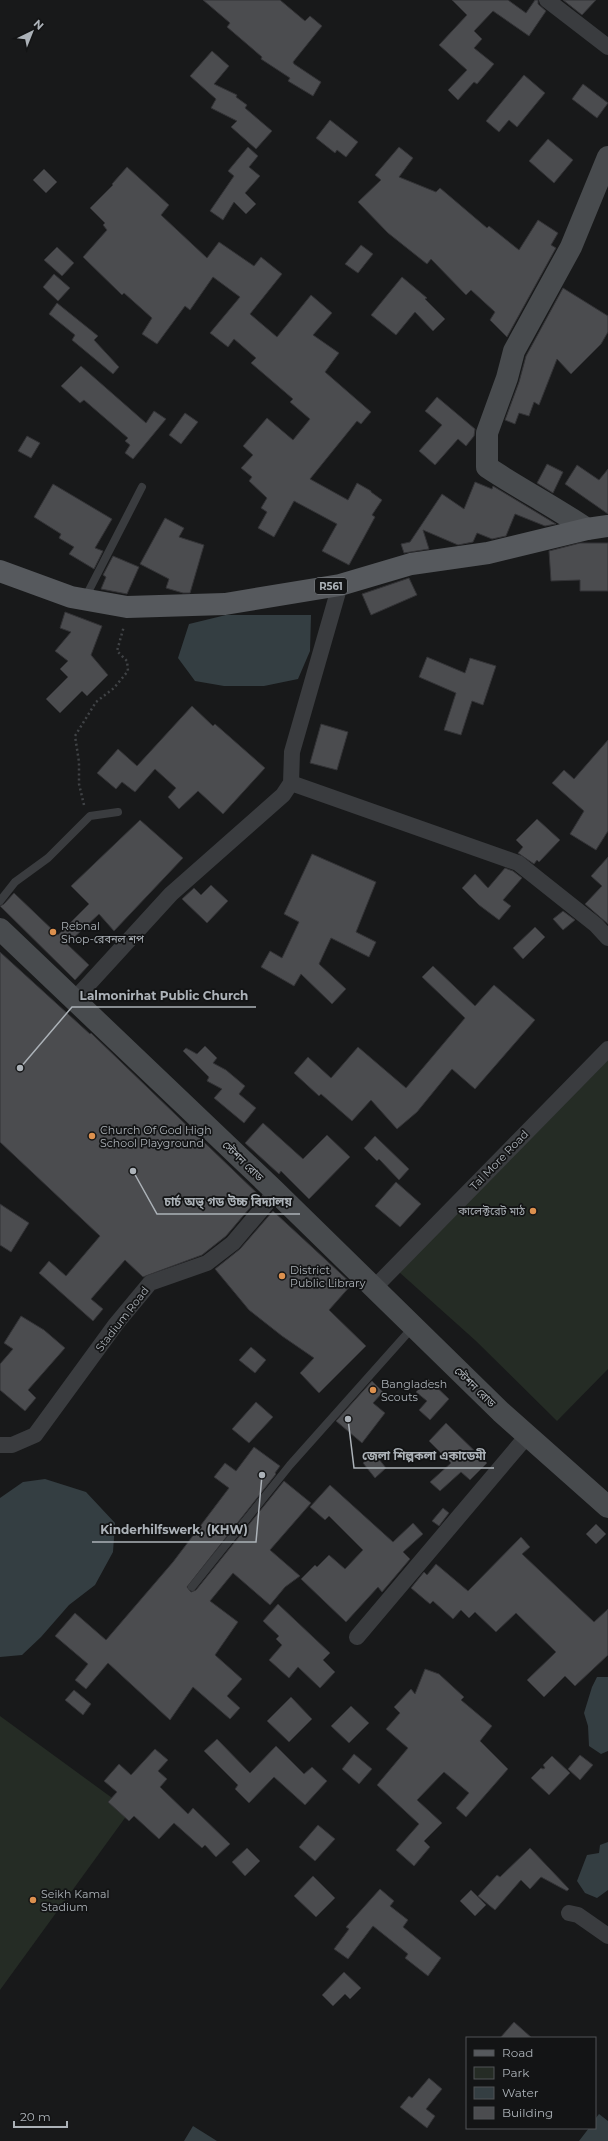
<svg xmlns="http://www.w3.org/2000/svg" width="608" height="2141" viewBox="0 0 608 2141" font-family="Montserrat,'Noto Sans Bengali',sans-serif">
	<rect width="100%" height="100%" fill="#18191a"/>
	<path fill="#252c25" d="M608 1060V1369L557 1421 476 1341 399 1272Z
		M0 1716 130 1811 0 1990Z"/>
	<path fill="#343e42" d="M226 615H311L310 651 298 679 264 686H224L195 681 178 658 189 624Z
		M45 1479 86 1492 115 1523 113 1552 95 1585 69 1605 41 1637 22 1655 0 1657V1498L23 1482Z
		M597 1677H608V1751L601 1754 589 1746 588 1726 584 1713 592 1687Z
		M608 1842V1890L597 1898 585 1893 577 1881 587 1855 599 1853 600 1845Z
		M599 2114 608 2121V2141H579L589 2128H595V2119Z
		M193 2126 217 2141H184Z"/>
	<path fill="#4b4c4f" stroke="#333336" d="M203 0H280L305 21 310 16 322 26 293 62 294 64 321 82 313 96 288 81 290 78 261 59 262 57 227 27 230 23Z
		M452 0H508L526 13 535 0H538V4L546 11 529 36 493 11 474 31 482 39 474 48 494 64 477 84 474 82 458 100 448 90 467 70 439 45 467 15Z
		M563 0H596L582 15Z
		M212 51 229 66 214 84 237 95 236 97 247 105 245 108 272 131 256 149 231 127 237 121 211 108 216 99 190 76Z
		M524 75 545 93 517 127 509 120 499 132 486 121Z
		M583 84 608 103 597 118 572 99Z
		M330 120 358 142 346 157 337 150 335 153 316 138Z
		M548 139 573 160 554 183 529 161Z
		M248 147 258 156 249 167 260 176 245 193 256 204 246 214 234 202 223 220 210 211 234 176 228 171Z
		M399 147 413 158 399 177 436 192 440 188 487 228 489 226 519 250 538 220 558 233 551 245 556 248 507 337 490 320 495 312 471 290 466 295 431 259 427 264 388 233 358 202 381 180 375 175Z
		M127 167 169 205 161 215 207 258 219 242 254 266 261 257 282 274 250 314 277 337 311 295 332 313 313 335 339 353 325 372 371 412 361 424 357 421 310 479 348 500 357 483 371 491V492L382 500 372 515 375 517 349 565 322 551 337 524 294 501 274 537 258 528 267 512 261 508 267 498 249 481 252 477 241 468 253 455 243 446 267 418 293 440 310 419 290 402 293 399 251 363 256 358 234 339 228 347 210 333 240 297 213 277 190 310 185 306 157 344 142 334 152 318 124 293 122 295 83 257 107 230 103 225 105 223 90 208 113 185 112 184Z
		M44 169 57 182 46 193 33 180Z
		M361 245 373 254 358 273 345 264Z
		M57 247 74 263 62 276 44 260Z
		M54 274 70 288 58 301 43 287Z
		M402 277 427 298 425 299 445 319 433 331 415 312 396 335 371 315Z
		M563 288 608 316V332L601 344 571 374 557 359 539 405 534 402 529 416 519 413 515 424 505 420 519 382 526 356Z
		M57 303 98 336 94 340 119 367 113 374 72 340 75 335 49 314Z
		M81 366 146 423 154 411 166 419 133 459 125 453 130 445 125 441 128 438 84 400 80 403 61 386Z
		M437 397 475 429 474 436 466 446 458 439 435 465 419 451 442 425 425 411Z
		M185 413 198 422 181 444 169 435Z
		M27 436 40 443 31 458 18 451Z
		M547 464 563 472 553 493 537 483Z
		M577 465 599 480 608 469V514L565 484Z
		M475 482 492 489 493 486 556 524 545 526 515 514 506 536 492 539 477 533 473 542 458 545 423 530 429 549 404 553 401 544 410 542 442 494 464 509Z
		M53 484 112 519 95 548 103 551 94 569 69 554 74 547 59 538 61 534 34 517Z
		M165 518 184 528 179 537 204 545 190 593H183L166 588 169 579 140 564Z
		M580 543H608V591H580V580L551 581 549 551Z
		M113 556 139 567 127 594 101 589 106 577 103 575Z
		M409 578 417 595 371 615 362 594Z
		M65 612 102 626 91 655 108 675 87 696 82 691 60 713 46 699 68 677 60 669 68 661 55 651 71 632 60 628Z
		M427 657 465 673 470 658 496 666 483 705 472 701 461 735 444 730 456 693 419 677Z
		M192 706 213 726 215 724 265 768 223 814 198 791 179 809 168 797 176 788 155 769 135 792 122 782 116 789 97 773 118 749 137 766Z
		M321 724 348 732 337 770 310 763Z
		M608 740V831L596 850 570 834 584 811 552 783 564 770 574 779Z
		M537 819 560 840 539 862 537 860 534 864 518 853 523 847 516 840Z
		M140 820 183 858 114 931 99 914 67 944 89 965 75 980 0 906 4 904 14 893 58 935 89 904 71 886Z
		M312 854 376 882 356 932 376 942 369 957 331 938 319 964 346 989 332 1004 301 974 294 986 261 967 270 951 282 958 299 922 284 914Z
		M608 857V924L585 904 602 886 591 876Z
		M505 868 513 871 522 878 503 900 511 906 499 920 479 905 462 888 475 874 488 888Z
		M211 885 228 901 207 923 182 899 194 888 201 895Z
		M563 911 575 920 563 930 553 919Z
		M535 927 545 937 523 959 513 948Z
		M0 952 90 1034 91 1033 260 1196 226 1236 202 1255 143 1277 125 1260 91 1299 103 1309 93 1321 39 1273 49 1261 66 1276 100 1236 0 1142Z
		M433 966 475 1006 494 985 535 1020 475 1089 452 1069 417 1112 397 1129 371 1100 352 1121 321 1094 319 1096 294 1073 308 1057 331 1078 358 1047 406 1088 465 1018 422 977Z
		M205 1046 217 1058 213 1063 226 1070 245 1086 239 1094 256 1108 244 1123 214 1098 222 1089 207 1081 209 1077 183 1051 186 1048 197 1054Z
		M263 1123 303 1159 327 1135 350 1157 309 1199 281 1171 279 1174 245 1143Z
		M375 1136 409 1169 399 1180 379 1159 377 1161 364 1148Z
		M396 1182 421 1204 400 1227 375 1206Z
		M0 1204 29 1223 11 1252 0 1245Z
		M273 1211 352 1284 329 1310 366 1346 319 1393 300 1373 314 1358 282 1336 249 1310 215 1269 240 1249Z
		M21 1316 44 1330 65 1348 28 1390 36 1398 25 1411 0 1390V1364L13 1349 4 1343Z
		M251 1347 266 1360 255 1373 239 1360Z
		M428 1379 449 1399 430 1420 419 1410 427 1401 416 1392Z
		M372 1381 383 1392 373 1403 385 1413 362 1443 336 1421Z
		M256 1402 273 1417 249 1443 232 1429Z
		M446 1423 487 1463 470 1480 461 1472 440 1491 430 1482 451 1463 429 1441Z
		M254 1447 280 1466 275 1473 276 1474 187 1587 191 1592 196 1590 284 1481 311 1503 270 1550 300 1576 285 1587 270 1605 233 1573 210 1601 238 1622 215 1655 242 1679 227 1696 240 1708 230 1719 193 1687 170 1720 108 1663 86 1689 75 1680 88 1664 55 1636 75 1613 106 1640 173 1562 229 1488 214 1477 225 1463 236 1471Z
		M374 1453 386 1468 375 1478 363 1463Z
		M330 1485 393 1542 413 1523 423 1534 403 1552 410 1559 382 1592 378 1587 346 1622 301 1579 315 1565 317 1567 329 1555 345 1569 363 1550 329 1516 325 1520 310 1507Z
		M443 1508 449 1513 439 1526 432 1521Z
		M596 1524 606 1534 596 1544 586 1534Z
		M521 1537 530 1547 522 1554 594 1622 608 1609V1655L575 1686 565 1676 544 1697 527 1680 556 1652 516 1613 496 1632 475 1612 469 1618 461 1610 453 1619 433 1601 430 1604 411 1588 424 1572 427 1575 436 1564 468 1591Z
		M278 1604 330 1653 323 1660 335 1672 320 1688 298 1667 289 1678 269 1660 282 1645 276 1639 279 1636 263 1621Z
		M425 1669 439 1674 464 1697 461 1700 492 1726 480 1741 508 1769 466 1817 456 1808 469 1793 444 1772 417 1800 442 1823 424 1841 430 1847 414 1866 396 1850 419 1824 377 1785 408 1748 386 1729 400 1713 394 1707 411 1689 415 1694Z
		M74 1690 91 1704 83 1715 65 1700Z
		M291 1697 312 1719 289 1742 267 1721Z
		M351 1706 369 1723 349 1743 331 1726Z
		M217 1739 250 1773 276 1746 304 1774 312 1767 327 1781 305 1805 274 1777 249 1803 235 1789 238 1785 204 1751Z
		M155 1749 168 1760 158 1771 167 1779 160 1787 188 1814 193 1808 230 1844 216 1857 205 1845 202 1848 174 1823 159 1839 134 1816 129 1821 108 1802 117 1792 104 1781 119 1764 131 1775Z
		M354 1754 372 1769 359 1784 342 1769Z
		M580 1755 593 1765 580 1780 568 1769Z
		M552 1756 570 1773 549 1795 531 1778 541 1768 543 1769 545 1768 543 1765Z
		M318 1825 335 1839 315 1861 299 1847Z
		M247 1848 260 1861 245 1876 232 1862Z
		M530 1848 569 1889 567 1891 541 1877 530 1889 521 1880 495 1910 478 1896 497 1875 500 1877Z
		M313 1876 335 1898 316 1917 294 1896Z
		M380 1889 394 1901 390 1906 408 1920 403 1927 441 1958 428 1976 405 1958 408 1954 373 1926 348 1959 334 1949 349 1929 346 1927Z
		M471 1890 486 1905 475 1916 460 1901Z
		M344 1972 361 1988 350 1999 345 1994 333 2006 322 1995Z
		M514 2022 532 2038H500Z
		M429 2078 442 2089 426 2109 435 2116 427 2128 400 2107 409 2096 412 2098Z"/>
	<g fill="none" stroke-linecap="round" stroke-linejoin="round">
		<path stroke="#404346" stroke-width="2.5" stroke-dasharray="2 3" stroke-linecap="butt" d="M84 805 79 784V762L75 736 96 702 114 688 128 671 127 661 117 651 124 626"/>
		<path stroke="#3a3c3f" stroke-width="8" d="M85 598 142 487
			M0 901 15 882 48 858 90 816 118 812
			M192 1587 290 1465 413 1327"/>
		<path stroke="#3a3c3f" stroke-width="16" d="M547 0 608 47
			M291 783 518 863 596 925 608 938
			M74 1000 171 894 283 795 291 783 292 752 340 585
			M374 1288 608 1049
			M0 1445H12L35 1435 116 1324 150 1283 207 1263 233 1243 267 1203 274 1190
			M357 1637 527 1436
			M569 1913 578 1915 608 1936"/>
		<path stroke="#484b4e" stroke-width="22" d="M587 529C555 507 520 489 487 467V433L507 378 514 351 571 247 608 157
			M0 929 274 1190 501 1412 608 1507"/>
		<path stroke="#56595d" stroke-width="22" d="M0 571 71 597 127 607 225 604 340 585 411 564 488 553 587 529 608 526"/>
	</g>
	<g fill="#dc904e" stroke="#131415" stroke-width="1.5">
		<circle cx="53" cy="932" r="4"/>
		<circle cx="92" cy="1136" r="4"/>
		<circle cx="533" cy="1211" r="4"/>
		<circle cx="282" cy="1276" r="4"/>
		<circle cx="373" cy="1390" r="4"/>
		<circle cx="33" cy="1900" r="4"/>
	</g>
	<g text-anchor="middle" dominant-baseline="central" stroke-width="3.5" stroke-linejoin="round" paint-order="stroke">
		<rect fill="#131415" stroke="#7e8387" stroke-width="1" x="315" y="578" width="32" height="16" rx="3"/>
		<g font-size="10" font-weight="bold" fill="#acb2b8">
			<text x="331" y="586">R561</text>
		</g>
		<g font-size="11" fill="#acb2b8" stroke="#131415" text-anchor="start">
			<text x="61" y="926">Rebnal<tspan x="61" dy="13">Shop-রেবনল শপ</tspan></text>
			<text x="100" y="1130">Church Of God High<tspan x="100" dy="13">School Playground</tspan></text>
			<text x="525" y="1211" text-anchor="end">কালেক্টরেট মাঠ</text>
			<text x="290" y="1270">District<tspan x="290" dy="13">Public Library</tspan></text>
			<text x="381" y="1384">Bangladesh<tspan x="381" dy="13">Scouts</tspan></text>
			<text x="41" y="1894">Seikh Kamal<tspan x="41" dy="13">Stadium</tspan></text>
		</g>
		<g font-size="11" fill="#acb2b8" stroke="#131415">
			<text transform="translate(499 1160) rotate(-46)">Tal More Road</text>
			<text transform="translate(243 1161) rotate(44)">স্টেশন রোড</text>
			<text transform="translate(122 1319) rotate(-52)">Stadium Road</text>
			<text transform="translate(475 1387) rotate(44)">স্টেশন রোড</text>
		</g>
	</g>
	<path fill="none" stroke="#acb2b8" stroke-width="1.5" d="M20 1068L72 1007H256M133 1171L157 1214H300M348 1419L354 1468H494M262 1475L256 1542H92"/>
	<g fill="#acb2b8" stroke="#131415" stroke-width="1.5">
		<circle cx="20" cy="1068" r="4"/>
		<circle cx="133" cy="1171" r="4"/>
		<circle cx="348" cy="1419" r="4"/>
		<circle cx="262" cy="1475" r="4"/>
	</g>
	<g font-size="12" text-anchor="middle" font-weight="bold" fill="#acb2b8" stroke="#131415" stroke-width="3.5" stroke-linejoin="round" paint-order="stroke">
		<text x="164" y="1000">Lalmonirhat Public Church</text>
		<text x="228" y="1206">চার্চ অভ্ গড ‍উচ্চ বিদ্যালয়</text>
		<text x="424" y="1460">জেলা শিল্পকলা একাডেমী</text>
		<text x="174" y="1534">Kinderhilfswerk, (KHW)</text>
	</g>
	<rect x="466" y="2037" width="130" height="92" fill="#131415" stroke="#505356"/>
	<rect x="474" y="2050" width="20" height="6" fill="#56595d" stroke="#505356"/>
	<text x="502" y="2057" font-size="12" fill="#acb2b8">Road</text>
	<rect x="474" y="2067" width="20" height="12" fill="#252c25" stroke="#505356"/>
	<text x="502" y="2077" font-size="12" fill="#acb2b8">Park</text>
	<rect x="474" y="2087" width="20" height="12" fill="#343e42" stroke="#505356"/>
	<text x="502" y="2097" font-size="12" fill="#acb2b8">Water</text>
	<rect x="474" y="2107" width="20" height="12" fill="#4b4c4f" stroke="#505356"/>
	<text x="502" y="2117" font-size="12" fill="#acb2b8">Building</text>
	<g transform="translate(32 32) rotate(43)" stroke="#131415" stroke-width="3" paint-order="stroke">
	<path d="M0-3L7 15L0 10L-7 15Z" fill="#acb2b8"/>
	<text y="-6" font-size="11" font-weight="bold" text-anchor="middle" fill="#acb2b8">N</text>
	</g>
	<path d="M14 2121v6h53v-6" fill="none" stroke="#acb2b8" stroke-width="2"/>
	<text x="20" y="2121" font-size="12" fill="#acb2b8" stroke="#131415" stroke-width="3" paint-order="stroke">20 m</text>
</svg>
